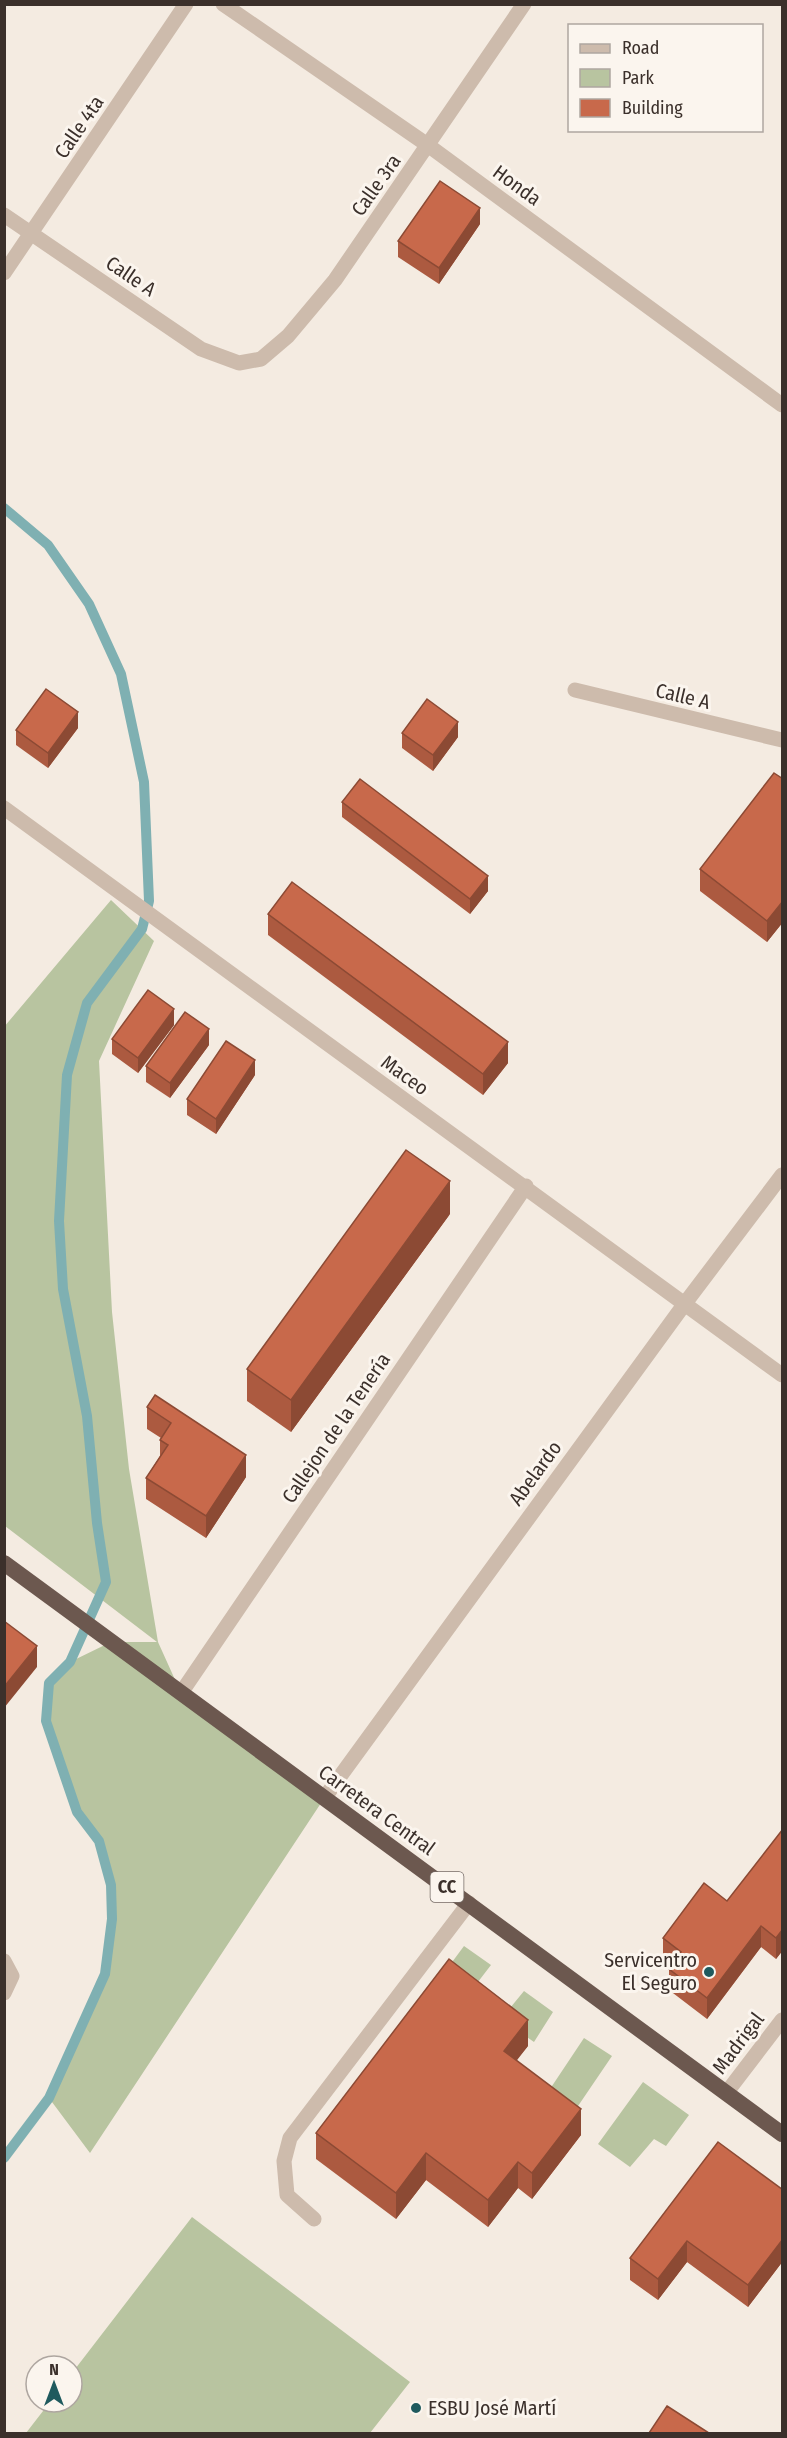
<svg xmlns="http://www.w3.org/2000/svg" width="787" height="2438" viewBox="0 0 787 2438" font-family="'Fira Sans Condensed',sans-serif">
	<rect width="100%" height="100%" fill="#f4ebe1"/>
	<path fill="#b8c4a0" d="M111 900 154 941 99 1061 112 1312 129 1469 158 1642 181 1693 325 1797 90 2153 49 2098 105 1974 111 1885 99 1841 77 1812 46 1721 49 1683 70 1662 111 1642H157L5 1526 4 1027Z
		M464 1946 491 1965 471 1991 444 1973Z
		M524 1991 553 2012 534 2042 501 2019Z
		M584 2038 612 2056 576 2109 548 2092Z
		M643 2082 689 2115 666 2146 654 2139 630 2167 598 2144Z
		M192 2217 410 2382 370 2433H26L50 2402H72V2373Z"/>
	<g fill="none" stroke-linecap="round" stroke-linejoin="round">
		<path stroke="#7fb0b2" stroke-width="10" d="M4 508 48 545 89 604 121 674 144 782 149 901 142 929 87 1003 67 1075 59 1221 63 1289 87 1416 97 1523 106 1582 70 1662 49 1683 46 1721 77 1812 99 1841 111 1885 112 1919 105 1974 49 2098 4 2158"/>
		<path stroke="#cdbbac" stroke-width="15" d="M314 2219 287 2195 284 2161 290 2138 469 1903"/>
		<path stroke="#cdbbac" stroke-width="15" d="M223 4 429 146 782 405
			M4 215 201 349 239 363 261 359 288 336 335 280 524 4
			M4 273 186 4
			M575 690 782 740
			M4 808 782 1375
			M181 1693 526 1186
			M325 1797 686 1302 782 1175
			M4 1961 12 1976 4 1993
			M727 2092 782 2020"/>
		<path stroke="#6c584f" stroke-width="16" d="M4 1563 782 2134"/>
	</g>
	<path fill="#ac5a40" d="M480 224 439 284 398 257V241Z
		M78 728 48 768 16 745V730Z
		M402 733 458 737 433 771 402 748Z
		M783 779V922L767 942 700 891V869Z
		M342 802 488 891 470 914 342 817Z
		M268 914 508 1063 483 1095 268 935Z
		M174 1025 138 1073 112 1054V1039Z
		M209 1045 170 1098 146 1082V1066Z
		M255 1075 216 1134 187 1115V1099Z
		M450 1214 291 1432 247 1401V1369Z
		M155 1395 246 1477 206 1538 146 1499V1478L160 1456V1440L161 1438 147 1429V1407Z
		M783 1829V1950L776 1959 761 1947 707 2019 669 1990V1969L671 1966 663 1960V1938L727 1901Z
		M528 2046 516 2060 581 2135 532 2199 518 2188 488 2227 426 2180 396 2219 316 2159V2133Z
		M783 2190V2261L748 2307 687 2262 658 2300 630 2280V2258Z"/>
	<path fill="#8c4a34" d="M480 208V224L439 284V268Z
		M78 712V728L48 768V753Z
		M458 722V737L433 771V755Z
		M488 876V891L470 914V899Z
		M783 901V922L767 942V921Z
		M174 1009V1025L138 1073V1058Z
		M209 1029V1045L170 1098V1083Z
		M508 1042V1063L483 1095V1074Z
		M255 1060V1075L216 1134V1119Z
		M450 1181V1214L291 1432V1400Z
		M246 1455V1477L206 1538V1516Z
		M37 1646V1667L4 1708V1687Z
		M761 1926V1947L707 2019V1998Z
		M783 1929V1950L776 1959V1938Z
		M528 2020V2046L504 2077V2051Z
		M581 2109V2135L532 2199V2173Z
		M426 2153V2180L396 2219V2193Z
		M518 2162V2188L488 2227V2200Z
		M783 2239V2261L748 2307V2285Z
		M687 2241V2262L658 2300V2279Z"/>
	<path fill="#c8694b" stroke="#8c4a34" stroke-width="1.5" d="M440 181 480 208 439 268 398 241Z
		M46 689 78 712 48 753 16 730Z
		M427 699 458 722 433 755 402 733Z
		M774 773 783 779V901L767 921 700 869Z
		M360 779 488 876 470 899 342 802Z
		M292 882 508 1042 483 1074 268 914Z
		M148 990 174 1009 138 1058 112 1039Z
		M185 1012 209 1029 170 1083 146 1066Z
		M226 1041 255 1060 216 1119 187 1099Z
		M406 1150 450 1181 291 1400 247 1369Z
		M155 1395 246 1455 206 1516 146 1478 168 1445 160 1440 171 1423 147 1407Z
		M4 1621 37 1646 4 1687Z
		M783 1829V1929L776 1938 761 1926 707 1998 669 1969 681 1952 663 1938 704 1883 727 1901Z
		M449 1959 528 2020 504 2051 581 2109 532 2173 518 2162 488 2200 426 2153 396 2193 316 2133Z
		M718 2142 783 2190V2239L748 2285 687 2241 658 2279 630 2258Z
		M667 2406 709 2433H649Z"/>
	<g fill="#1f5a5e" stroke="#fbf5ee" stroke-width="2">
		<circle cx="709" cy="1972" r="6"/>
		<circle cx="416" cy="2408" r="6"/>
	</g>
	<g text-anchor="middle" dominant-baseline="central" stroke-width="6" stroke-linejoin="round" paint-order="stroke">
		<rect fill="#fbf5ee" stroke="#756b66" stroke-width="1.5" x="430.5" y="1872" width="33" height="30" rx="4.5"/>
		<g font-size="18" font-weight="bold" fill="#3b302b">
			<text x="447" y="1887">CC</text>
		</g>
		<g font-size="20" fill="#3b302b" stroke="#fbf5ee">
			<text transform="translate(79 127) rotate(-56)">Calle 4ta</text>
			<text transform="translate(376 185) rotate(-55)">Calle 3ra</text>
			<text transform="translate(517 185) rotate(36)">Honda</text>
			<text transform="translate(131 276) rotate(34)">Calle A</text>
			<text transform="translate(683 696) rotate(13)">Calle A</text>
			<text transform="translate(405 1075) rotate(36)">Maceo</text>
			<text transform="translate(336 1428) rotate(-56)">Callejon de la Tenería</text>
			<text transform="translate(535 1473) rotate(-54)">Abelardo</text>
			<text transform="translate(377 1810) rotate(36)">Carretera Central</text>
			<text transform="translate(738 2043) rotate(-53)">Madrigal</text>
		</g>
		<g font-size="20" fill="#3b302b" stroke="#fbf5ee" text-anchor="end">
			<text x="697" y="1960">Servicentro<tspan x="697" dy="23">El Seguro</tspan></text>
			<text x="428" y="2408" text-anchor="start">ESBU José Martí</text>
		</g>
	</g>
	<rect width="787" height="2438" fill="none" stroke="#3b302b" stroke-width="12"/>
	<rect x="568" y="24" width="195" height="108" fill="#fbf5ee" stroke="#aea6a0" stroke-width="1.5"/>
	<rect x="580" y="44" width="30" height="9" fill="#cdbbac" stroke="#aea6a0" stroke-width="1.5"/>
	<text x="622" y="54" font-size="18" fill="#3b302b">Road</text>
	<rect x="580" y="69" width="30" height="18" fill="#b8c4a0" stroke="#aea6a0" stroke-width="1.5"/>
	<text x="622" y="84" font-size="18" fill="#3b302b">Park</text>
	<rect x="580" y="99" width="30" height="18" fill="#c8694b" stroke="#aea6a0" stroke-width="1.5"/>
	<text x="622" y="114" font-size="18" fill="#3b302b">Building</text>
	<g transform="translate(54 2384)"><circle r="28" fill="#fbf5ee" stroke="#aea6a0" stroke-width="1.5"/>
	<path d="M0-4.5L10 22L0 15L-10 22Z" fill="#1f5a5e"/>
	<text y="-9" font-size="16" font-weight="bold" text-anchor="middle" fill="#3b302b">N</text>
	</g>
</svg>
